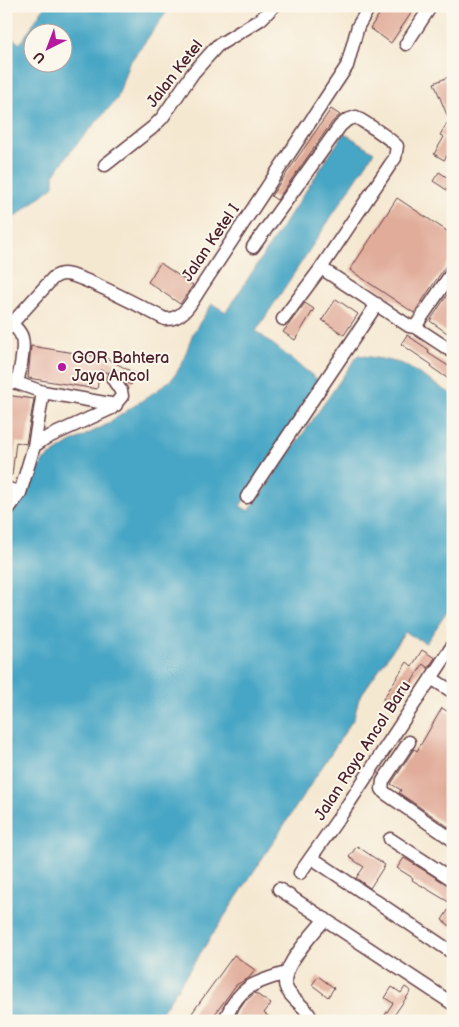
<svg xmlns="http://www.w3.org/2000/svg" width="459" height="1027" viewBox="0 0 459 1027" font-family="'Balsamiq Sans',sans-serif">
	<rect width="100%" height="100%" fill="#fbf7ec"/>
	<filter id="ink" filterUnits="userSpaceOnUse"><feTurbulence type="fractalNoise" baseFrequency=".02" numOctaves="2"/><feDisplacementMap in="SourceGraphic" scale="10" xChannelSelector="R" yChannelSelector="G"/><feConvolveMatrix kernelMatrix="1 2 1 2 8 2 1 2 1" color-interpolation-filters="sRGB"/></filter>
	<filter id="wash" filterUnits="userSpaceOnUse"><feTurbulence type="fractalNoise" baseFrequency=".0096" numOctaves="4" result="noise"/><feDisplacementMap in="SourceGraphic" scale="20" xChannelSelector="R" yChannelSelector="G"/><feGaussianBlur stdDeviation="1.12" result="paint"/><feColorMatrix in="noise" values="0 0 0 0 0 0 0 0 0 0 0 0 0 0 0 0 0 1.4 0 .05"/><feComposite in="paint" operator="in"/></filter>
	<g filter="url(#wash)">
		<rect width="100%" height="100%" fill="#f5e8d1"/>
		<path fill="#46a6c5" stroke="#486278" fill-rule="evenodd" d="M45 6H171L128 65 117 99 72 149 54 175V186L15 217 6 221V44L11 37 20 44ZM32 32H62V62H32Z
			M344 133 374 152 256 331 318 380 240 506 249 511 358 355 387 360 403 364 453 395V603L426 643 405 632 359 698 354 718 156 1021H6V520L44 460 70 443 106 425 159 389 173 378 182 364 193 333 212 304 226 312Z"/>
		<g id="blocks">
			<path fill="#e1ac9a" d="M385 6H416L391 43 370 28Z
				M453 75V159L447 156 444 160 434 154 444 137 440 135 449 120 434 83Z
				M331 109 340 115 333 121 277 200 271 196Z
				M439 172 453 181V194L433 181Z
				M397 198 453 235V255L414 313 350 270Z
				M160 263 193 285 180 304 148 282Z
				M453 286V337L430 321Z
				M336 299 358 314 344 335 322 320Z
				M305 303 314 309 295 340 283 332Z
				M407 335 429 350 428 353 453 369V382L431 367 432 365 401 344Z
				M31 346 106 358 136 374 131 385 125 382 117 372 112 371 108 373 100 370 97 389 28 378Z
				M6 395 34 399 26 444 16 442 12 475H6Z
				M422 650 435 658 428 668 423 664 395 708 383 699 407 662 412 666Z
				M442 708 453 715V830L399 793 401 790 391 784 414 749 417 751Z
				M357 846 385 865 370 888 356 878 364 867 349 857Z
				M404 858 453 888V928L442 920 452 904 412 880 413 878 397 868Z
				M234 955 255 970 249 978 236 985 210 1021H204L192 1013Z
				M318 976 334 988 328 997 312 985Z
				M392 987 401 993 405 987 411 991 390 1021H381L393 1003 385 998Z
				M255 993 271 1004 264 1013 274 1021 237 1020 236 1016 239 1009 244 1002Z"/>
		</g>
	</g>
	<g filter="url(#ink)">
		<use href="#blocks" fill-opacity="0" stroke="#643d44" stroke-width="1"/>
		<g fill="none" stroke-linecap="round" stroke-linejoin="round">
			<defs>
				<path id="minor" d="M406 44 431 6
					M105 165 152 128 162 118 193 73 217 46 261 19 274 6
					M253 247 340 126 347 120 356 117C370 126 385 134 397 146L395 158 390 165 321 268
					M283 319 321 268 409 326 415 327 453 271
					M415 327 453 352
					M6 330 53 278C56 276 60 274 64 274 81 274 147 310 165 319 183 320 191 303 200 289L347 66 358 26 370 6
					M6 381 17 383C20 371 25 350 22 338 21 332 16 328 12 324
					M17 383 43 392 34 446
					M43 392 116 405
					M6 488 20 493 6 512
					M20 493 34 446 44 439 112 408 122 396 121 391 113 379
					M247 497 377 304
					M431 678 453 692
					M409 742 383 781 382 789 385 793 453 840
					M390 839 453 880
					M312 858 453 953
					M300 873 343 812 453 645
					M279 889 453 1004
					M229 1021 227 1015C241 985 257 982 286 973
					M312 1021C308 1007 295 1003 288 991 274 973 314 933 325 919"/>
			</defs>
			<use href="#minor" stroke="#643d44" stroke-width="15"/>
			<use href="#minor" stroke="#fff" stroke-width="12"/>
		</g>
	</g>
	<circle fill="#b5179e" stroke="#fbf7ec" stroke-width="2" cx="62" cy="367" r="5"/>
	<g text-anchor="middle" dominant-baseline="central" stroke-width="4" stroke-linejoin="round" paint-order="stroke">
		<g font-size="16" fill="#4a1f2b" stroke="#fbf7ec">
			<text transform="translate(175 74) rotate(-52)">Jalan Ketel</text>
			<text transform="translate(211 243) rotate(-56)">Jalan Ketel I</text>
			<text transform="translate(363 751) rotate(-57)">Jalan Raya Ancol Baru</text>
		</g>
		<g font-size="16" fill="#4a1f2b" stroke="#fbf7ec" text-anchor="start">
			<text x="72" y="358">GOR Bahtera<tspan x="72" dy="18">Jaya Ancol</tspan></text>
		</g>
	</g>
	<rect width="459" height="1027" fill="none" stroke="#fbf7ec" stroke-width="25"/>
	<g transform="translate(48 48) rotate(222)"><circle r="24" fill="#fbf7ec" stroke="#b4a19f"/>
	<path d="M0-4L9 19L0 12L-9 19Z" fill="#b5179e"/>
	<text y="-8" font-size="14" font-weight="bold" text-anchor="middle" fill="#4a1f2b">U</text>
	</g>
</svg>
